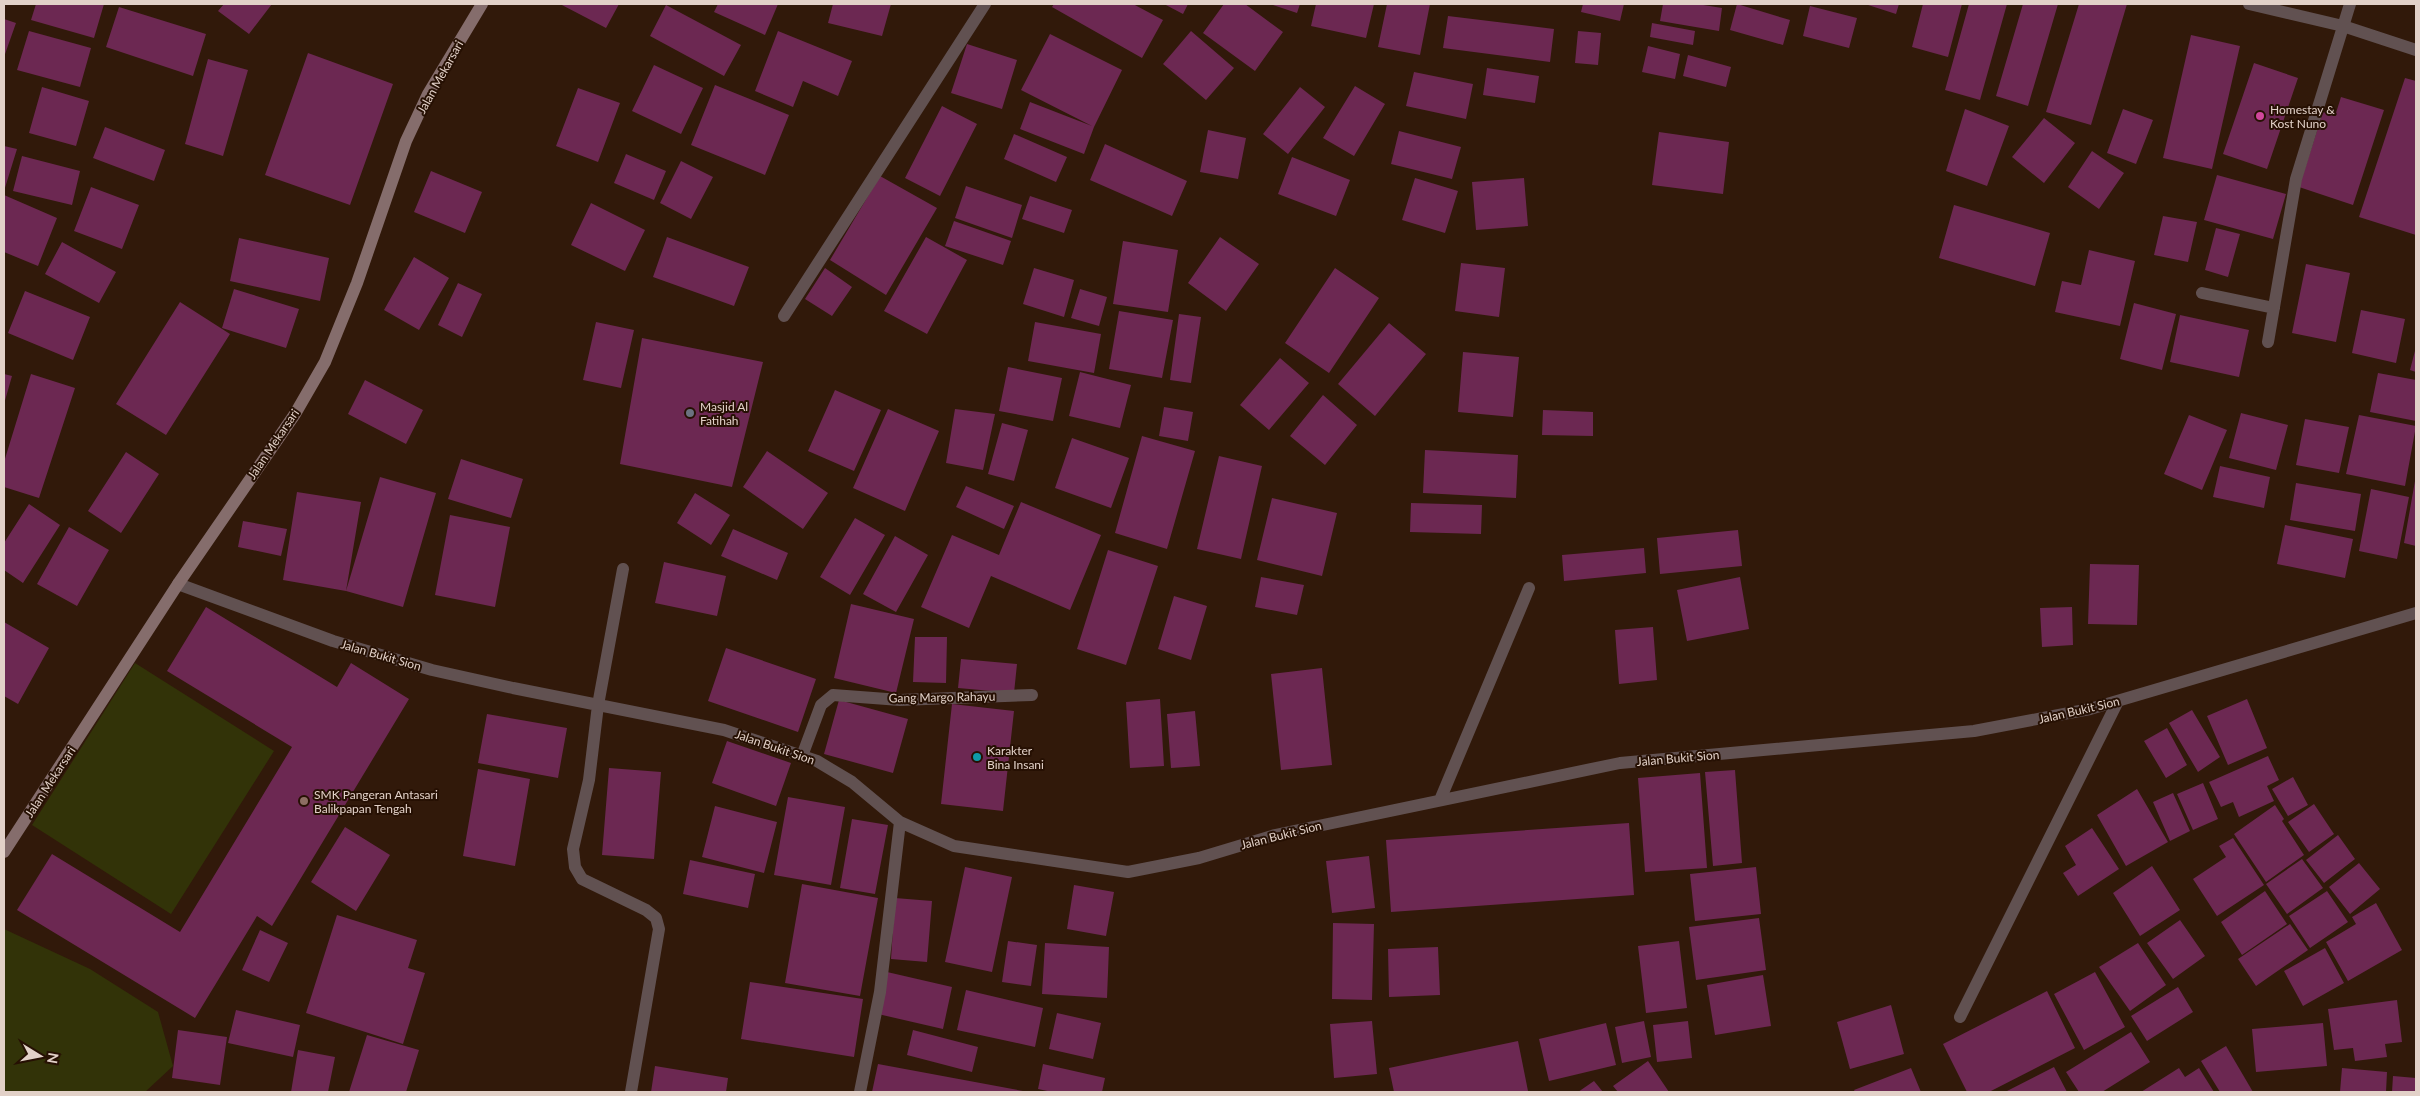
<svg xmlns="http://www.w3.org/2000/svg" width="2420" height="1096" viewBox="0 0 2420 1096" font-family="Lato,sans-serif">
	<rect width="100%" height="100%" fill="#31190a"/>
	<path fill="#323308" d="M135 663 274 751 171 914 32 825Z
		M4 929 90 969 158 1012 173 1066 145 1092H4Z"/>
	<path fill="#6c2852" d="M36 4H104L94 38 31 20Z
		M224 4H272L249 34 218 11Z
		M560 4H619L606 28Z
		M718 4H778L765 35 714 12Z
		M833 4H891L882 36 828 23Z
		M1054 4H1133L1163 20 1142 58 1052 7Z
		M1164 4H1188L1183 14Z
		M1224 4H1245L1283 32 1255 71 1203 33Z
		M1270 4H1300L1297 13Z
		M1316 4H1374L1366 38 1311 26Z
		M1387 4H1430L1420 55 1378 47Z
		M1583 4H1624L1620 21 1581 12Z
		M1663 4H1697L1722 8 1719 31 1660 21Z
		M1737 4 1790 20 1783 45 1730 30Z
		M1865 4H1899L1896 14Z
		M1923 4H1962L1948 57 1912 47Z
		M1969 4H2007L1980 100 1945 90Z
		M2023 4H2058L2028 106 1996 96Z
		M2079 4H2127L2091 125 2046 112Z
		M666 5 741 45 724 76 650 36Z
		M1810 6 1857 18 1849 48 1803 36Z
		M119 7 206 34 193 76 106 47Z
		M1448 16 1554 29 1550 62 1443 48Z
		M4 19 16 23 4 57Z
		M1652 23 1695 31 1693 45 1650 37Z
		M29 31 91 48 80 87 17 70Z
		M778 31 852 61 838 96 803 81 793 107 755 91Z
		M1191 31 1234 68 1206 100 1163 64Z
		M1578 31 1601 33 1598 65 1575 63Z
		M1050 34 1122 70 1094 127 1084 154 1020 129 1030 102 1092 126 1021 90Z
		M2191 35 2240 46 2212 169 2163 158Z
		M967 44 1017 60 1002 109 951 93Z
		M1648 46 1680 54 1675 79 1642 72Z
		M308 53 393 84 350 205 265 175Z
		M1688 55 1731 67 1726 87 1683 76Z
		M208 59 248 70 223 156 185 144Z
		M2254 63 2298 78 2267 169 2223 154Z
		M654 65 703 88 681 134 632 111Z
		M1487 68 1539 76 1535 103 1483 95Z
		M1414 72 1473 84 1466 119 1406 106Z
		M2405 78 2416 81V235L2359 217Z
		M715 85 789 115 765 175 691 145Z
		M1355 86 1385 104 1354 156 1323 138Z
		M42 87 89 101 76 146 29 133Z
		M1300 87 1325 107 1288 154 1263 134Z
		M578 88 620 103 598 162 556 146Z
		M2341 97 2384 110 2353 205 2299 187 2323 112 2335 116Z
		M942 106 977 124 940 196 905 178Z
		M1965 109 2009 126 1987 186 1946 171Z
		M2123 109 2153 120 2136 164 2107 153Z
		M2044 118 2075 143 2044 183 2012 157Z
		M105 127 165 150 154 181 93 158Z
		M1208 130 1246 138 1238 179 1200 172Z
		M1399 131 1461 147 1452 179 1391 164Z
		M1659 132 1729 142 1723 194 1652 185Z
		M1014 134 1067 157 1056 182 1004 159Z
		M1105 144 1187 181 1172 216 1090 180Z
		M4 146 17 149 4 191Z
		M2092 151 2124 173 2099 209 2068 187Z
		M626 154 666 171 654 200 614 183Z
		M22 156 80 171 72 205 13 191Z
		M1292 157 1350 180 1336 216 1278 194Z
		M681 161 713 177 691 219 660 203Z
		M431 171 482 192 465 233 414 212Z
		M2217 175 2286 194 2273 239 2204 220Z
		M880 176 937 208 886 295 830 260Z
		M1415 178 1458 191 1445 233 1402 220Z
		M1524 178 1528 226 1476 230 1472 182Z
		M966 186 1022 205 1012 238 955 218Z
		M91 187 139 205 122 249 74 231Z
		M4 195 57 218 38 266 4 252Z
		M1030 196 1072 210 1064 233 1022 219Z
		M591 203 645 230 625 271 571 245Z
		M1954 205 2050 233 2035 286 1939 258Z
		M2163 216 2197 222 2188 262 2154 255Z
		M954 221 1011 241 1003 265 945 246Z
		M2216 228 2240 234 2228 277 2205 270Z
		M667 237 749 267 734 306 653 277Z
		M926 237 967 260 927 334 884 311Z
		M1220 237 1259 264 1226 311 1188 283Z
		M239 238 329 258 320 301 230 281Z
		M1123 241 1178 250 1168 312 1113 304Z
		M62 242 116 272 99 303 45 274Z
		M2089 250 2135 261 2120 326 2055 312 2062 281 2081 285Z
		M414 257 449 278 419 330 384 310Z
		M1461 263 1505 268 1499 317 1455 311Z
		M2306 264 2350 273 2336 342 2292 333Z
		M825 268 852 287 832 316 805 299Z
		M1034 268 1074 280 1064 317 1023 304Z
		M1335 268 1379 298 1329 373 1285 343Z
		M458 283 482 294 462 337 438 325Z
		M234 289 299 309 286 348 222 328Z
		M1080 289 1107 297 1099 326 1071 318Z
		M25 291 90 317 73 360 8 333Z
		M180 302 230 334 166 435 116 404Z
		M2134 303 2176 314 2162 370 2120 359Z
		M2361 310 2405 319 2396 363 2352 353Z
		M1119 311 1173 320 1162 378 1109 369Z
		M1179 314 1201 317 1191 383 1170 380Z
		M2180 315 2249 330 2239 377 2170 362Z
		M596 322 634 330 621 388 583 380Z
		M1035 322 1101 334 1094 373 1028 361Z
		M1389 323 1426 354 1375 416 1338 384Z
		M642 338 763 362 732 487 620 464Z
		M2416 347V372L2410 370Z
		M1463 352 1519 357 1513 417 1458 412Z
		M1280 358 1309 383 1269 430 1240 405Z
		M1008 367 1062 378 1053 421 999 411Z
		M1080 372 1131 385 1120 428 1069 416Z
		M2378 373 2416 380V421L2370 412Z
		M4 374 12 376 4 404Z
		M31 374 75 388 39 498 4 487V462Z
		M365 380 423 410 406 444 348 414Z
		M835 390 881 410 854 471 808 451Z
		M1323 395 1357 425 1325 465 1290 436Z
		M1164 407 1193 412 1188 441 1159 436Z
		M888 409 939 431 905 511 853 488Z
		M955 409 995 414 983 470 946 463Z
		M1543 410 1593 412V436L1542 435Z
		M2241 413 2288 425 2276 470 2229 458Z
		M2189 415 2227 430 2202 490 2164 474Z
		M2359 415 2416 426 2405 486 2346 474Z
		M2305 419 2349 427 2339 473 2296 465Z
		M1002 423 1028 430 1014 481 988 474Z
		M1142 436 1195 451 1167 549 1115 533Z
		M1072 438 1129 458 1111 508 1055 488Z
		M1425 450 1518 455 1516 498 1423 493Z
		M767 451 828 493 803 529 743 487Z
		M126 452 159 474 121 533 88 511Z
		M1219 456 1262 466 1241 559 1197 549Z
		M461 459 523 479 511 518 448 499Z
		M2220 466 2270 477 2264 508 2213 497Z
		M380 477 436 493 403 607 346 591Z
		M2415 481 2416 482V546L2404 543Z
		M2296 483 2361 494 2355 531 2290 520Z
		M966 486 1014 506 1004 529 956 507Z
		M2371 489 2409 497 2397 559 2359 551Z
		M297 492 361 502 346 591 283 580Z
		M695 493 730 515 711 545 677 523Z
		M1272 498 1337 513 1322 576 1257 560Z
		M1021 502 1101 535 1070 610 991 576 969 628 921 607 952 535 999 555Z
		M1411 503 1482 505 1481 534 1410 532Z
		M29 504 60 525 23 583 4 570V543Z
		M450 515 510 527 495 607 435 595Z
		M855 518 885 535 850 595 820 577Z
		M243 521 287 529 281 556 238 547Z
		M2285 525 2353 539 2345 578 2277 564Z
		M69 527 109 550 77 606 37 584Z
		M733 529 788 553 777 580 721 556Z
		M1738 530 1742 566 1660 574 1657 538Z
		M895 536 928 555 896 612 863 594Z
		M1644 548 1646 573 1564 581 1562 555Z
		M1108 550 1158 566 1126 665 1077 649Z
		M664 562 726 576 717 616 655 603Z
		M2090 564 2139 565 2137 625 2088 624Z
		M1261 577 1304 585 1297 615 1255 607Z
		M1740 577 1749 629 1687 641 1677 590Z
		M1174 596 1207 606 1191 660 1158 649Z
		M851 604 914 619 896 693 834 678Z
		M206 607 337 687 351 663 409 699 272 926 257 916 195 1018 17 910 52 854 180 932 292 747 167 671Z
		M2072 607 2073 645 2042 647 2040 608Z
		M4 622 49 648 18 704 4 696Z
		M1653 627 1657 680 1619 684 1615 630Z
		M915 637H947L946 683 913 682Z
		M726 648 816 679 798 732 708 701Z
		M961 659 1017 664 1014 693 958 688Z
		M1322 668 1332 765 1281 770 1271 674Z
		M1160 699 1164 766 1130 768 1126 702Z
		M2247 699 2267 748 2228 765 2207 716Z
		M839 700 908 719 893 773 824 754Z
		M952 704 1014 711 1003 811 941 804Z
		M2192 710 2220 757 2198 772 2169 723Z
		M1195 711 1200 766 1171 768 1167 714Z
		M487 714 567 728 558 778 478 763Z
		M2167 728 2187 765 2166 778 2144 741Z
		M727 741 791 763 776 806 712 783Z
		M2268 756 2279 780 2267 786 2274 801 2239 817 2233 802 2221 807 2209 782Z
		M609 768 661 772 654 859 602 855Z
		M478 769 530 779 515 866 463 856Z
		M1735 770 1742 863 1713 866 1705 772Z
		M1700 773 1707 868 1645 872 1638 778Z
		M2293 777 2308 805 2288 816 2272 789Z
		M2203 783 2218 819 2193 830 2177 794Z
		M2137 789 2168 842 2126 866 2097 815Z
		M2173 793 2190 831 2170 841 2153 802Z
		M788 797 845 807 831 885 774 875Z
		M2314 804 2334 834 2309 852 2288 822Z
		M2275 805 2284 819 2282 821 2304 855 2266 882 2234 834Z
		M715 806 777 822 764 873 702 857Z
		M852 819 888 825 875 894 840 888Z
		M1629 823 1634 895 1391 912 1386 840Z
		M345 827 390 855 356 911 311 882Z
		M2092 828 2119 869 2078 896 2063 873 2076 865 2065 846Z
		M2338 835 2355 859 2324 883 2306 860Z
		M2233 838 2264 885 2217 916 2193 879 2226 857 2219 846Z
		M1369 856 1375 908 1332 913 1326 861Z
		M2302 859 2323 888 2287 914 2266 884Z
		M690 860 755 874 748 908 683 894Z
		M2359 863 2380 889 2350 914 2329 887Z
		M2152 866 2180 910 2140 936 2113 893Z
		M965 867 1012 877 992 972 945 962Z
		M1756 867 1761 914 1695 921 1690 874Z
		M802 884 878 898 860 996 785 983Z
		M1074 885 1114 892 1106 936 1067 929Z
		M2265 891 2287 924 2242 955 2221 922Z
		M2327 891 2348 922 2310 948 2289 916Z
		M895 898 932 901 927 962 891 959Z
		M2376 903 2402 950 2348 981 2326 942 2356 924 2352 917Z
		M337 915 417 940 408 968 425 973 403 1044 306 1013Z
		M1759 918 1766 970 1696 980 1689 927Z
		M2180 920 2205 956 2173 979 2147 943Z
		M1333 923 1374 924 1372 1000 1332 999Z
		M2290 924 2308 950 2256 986 2238 959Z
		M260 930 288 943 269 982 242 970Z
		M1008 941 1037 945 1031 986 1002 982Z
		M1679 941 1687 1008 1646 1013 1638 946Z
		M1045 943 1109 947 1107 998 1042 994Z
		M2138 943 2166 985 2130 1011 2099 967Z
		M1438 947 1440 995 1389 997 1388 949Z
		M2325 948 2344 983 2303 1006 2284 971Z
		M887 972 952 987 943 1029 878 1014Z
		M2095 972 2125 1027 2084 1050 2054 994Z
		M1763 975 1771 1026 1715 1035 1707 985Z
		M750 982 863 999 854 1057 741 1039Z
		M2178 987 2193 1012 2147 1041 2131 1016Z
		M966 990 1043 1008 1035 1047 957 1030Z
		M2047 991 2075 1048 1989 1092H1967L1943 1044Z
		M2397 1000 2402 1042 2385 1044 2387 1057 2355 1061 2353 1048 2334 1050 2328 1009Z
		M1891 1005 1904 1054 1850 1069 1837 1022Z
		M236 1010 300 1025 293 1057 228 1043Z
		M1057 1013 1101 1023 1093 1059 1049 1049Z
		M1372 1021 1377 1074 1334 1078 1330 1024Z
		M1644 1021 1651 1057 1622 1063 1615 1027Z
		M1688 1021 1692 1058 1657 1062 1653 1025Z
		M1606 1023 1616 1065 1549 1081 1539 1039Z
		M2323 1023 2327 1066 2256 1072 2252 1029Z
		M178 1030 227 1037 220 1085 172 1078Z
		M913 1030 978 1047 972 1072 907 1055Z
		M2131 1032 2150 1062 2102 1092H2079L2066 1072Z
		M367 1035 419 1050 406 1092H349Z
		M1518 1041 1528 1091 1394 1092 1389 1068Z
		M2226 1046 2253 1092H2220L2201 1061Z
		M298 1050 335 1057 328 1092H291Z
		M1648 1061 1669 1092H1618L1613 1086Z
		M878 1064 1023 1091V1092H872Z
		M1043 1064 1105 1078 1102 1092H1052L1038 1089Z
		M655 1066 728 1078 726 1092H651Z
		M2054 1067 2067 1092H2008L2007 1091Z
		M1911 1068 1921 1092H1855L1854 1090Z
		M2179 1068 2185 1077 2199 1068 2214 1092H2141Z
		M2342 1068 2387 1072 2386 1092H2340Z
		M2393 1076 2416 1078V1092H2392Z
		M1594 1081 1603 1092H1578Z"/>
	<g fill="none" stroke-linecap="round" stroke-linejoin="round">
		<path stroke="#615151" stroke-width="12" d="M2249 4 2343 26 2416 50
			M2202 293 2274 308
			M784 316 985 4
			M2268 342 2296 179 2350 4
			M623 569 598 705 589 780 573 849 575 867 582 879 646 910 656 918 659 929 631 1092
			M178 584 333 641 432 670 513 688 724 730 817 761 852 782 900 822 954 846 1128 872 1199 858 1275 835 1620 763 1974 731 2090 709 2416 613
			M802 756 821 705 833 695 900 700 1032 695
			M1440 800 1529 588
			M1960 1017 2118 701
			M860 1092 880 992 900 822"/>
		<path stroke="#856d6c" stroke-width="12" d="M4 852 178 584 295 414 325 362 357 283 406 141 428 94 482 4"/>
	</g>
	<circle fill="#d1479c" stroke="#261003" stroke-width="2" cx="2260" cy="116" r="5"/>
	<circle fill="#6b7280" stroke="#261003" stroke-width="2" cx="690" cy="413" r="5"/>
	<circle fill="#0f9aa8" stroke="#261003" stroke-width="2" cx="977" cy="757" r="5"/>
	<circle fill="#8d6e63" stroke="#261003" stroke-width="2" cx="304" cy="801" r="5"/>
	<g text-anchor="middle" dominant-baseline="central" stroke-width="4" stroke-linejoin="round" paint-order="stroke">
		<g font-size="12" fill="#e2d1c8" stroke="#261003">
			<text transform="translate(440 77) rotate(-61)">Jalan Mekarsari</text>
			<text transform="translate(273 444) rotate(-56)">Jalan Mekarsari</text>
			<text transform="translate(381 655) rotate(16)">Jalan Bukit Sion</text>
			<text transform="translate(942 697) rotate(-1)">Gang Margo Rahayu</text>
			<text transform="translate(2079 710) rotate(-13)">Jalan Bukit Sion</text>
			<text transform="translate(775 747) rotate(19)">Jalan Bukit Sion</text>
			<text transform="translate(1678 758) rotate(-5)">Jalan Bukit Sion</text>
			<text transform="translate(50 782) rotate(-57)">Jalan Mekarsari</text>
			<text transform="translate(1281 835) rotate(-14)">Jalan Bukit Sion</text>
		</g>
		<g font-size="12" fill="#e2d1c8" stroke="#261003" text-anchor="start">
			<text x="2270" y="109">Homestay &amp;<tspan x="2270" dy="14">Kost Nuno</tspan></text>
			<text x="700" y="406">Masjid Al<tspan x="700" dy="14">Fatihah</tspan></text>
			<text x="987" y="750">Karakter<tspan x="987" dy="14">Bina Insani</tspan></text>
			<text x="314" y="794">SMK Pangeran Antasari<tspan x="314" dy="14">Balikpapan Tengah</tspan></text>
		</g>
	</g>
	<rect width="2420" height="1096" fill="none" stroke="#e2d1c8" stroke-width="10"/>
	<g transform="translate(40 1056) rotate(100)" stroke="#261003" stroke-width="4" paint-order="stroke">
	<path d="M0-4L9 19L0 12L-9 19Z" fill="#e2d1c8"/>
	<text y="-8" font-size="14" font-weight="bold" text-anchor="middle" fill="#e2d1c8">N</text>
	</g>
</svg>
